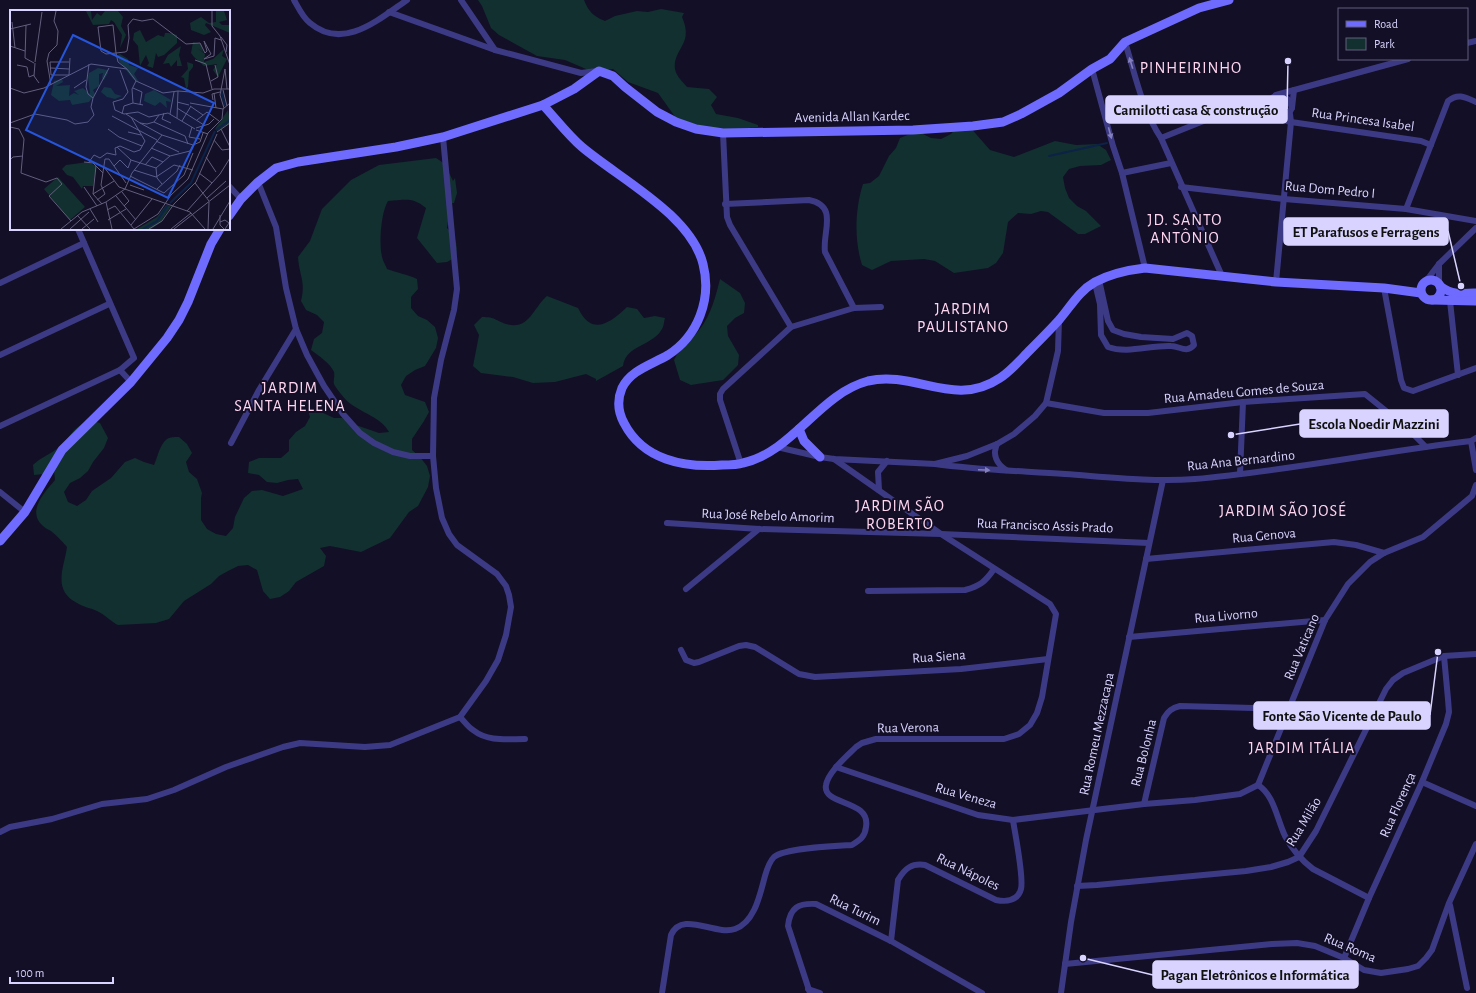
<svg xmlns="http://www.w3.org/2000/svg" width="1476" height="993" font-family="'Alegreya Sans',sans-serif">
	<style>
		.green { fill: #12302f }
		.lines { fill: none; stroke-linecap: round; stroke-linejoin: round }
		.stream { stroke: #0c2248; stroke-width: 2 }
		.street { stroke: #3d3a85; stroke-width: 6 }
		.secondary { stroke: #6f6bff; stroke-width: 9 }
		.oneway { fill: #837fbc }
		.labels { text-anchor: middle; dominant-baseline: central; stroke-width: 4; stroke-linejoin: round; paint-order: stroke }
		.street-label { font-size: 14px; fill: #d9d4ff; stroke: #130f26 }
		.quarter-label { font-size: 16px; letter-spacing: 1px; fill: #ffd6f0; stroke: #130f26 }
		.inset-river { fill: none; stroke: #0c2248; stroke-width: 2 }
		.inset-road { fill: none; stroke: #625e7d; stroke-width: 1 }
		.view { fill: #2655da; fill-opacity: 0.15; stroke: #2655da; stroke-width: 2 }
		.inset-edge { fill: none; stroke: #d9d4ff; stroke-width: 2 }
		.leader { fill: none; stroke: #d9d4ff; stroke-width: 1.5 }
		.callout-dot { fill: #d9d4ff; stroke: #130f26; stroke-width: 1.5 }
		.callout { fill: #d9d4ff; stroke: #d9d4ff; stroke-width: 1.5 }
		.callout-label { font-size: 15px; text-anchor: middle; font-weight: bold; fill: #111 }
	</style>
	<rect width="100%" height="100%" fill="#130f26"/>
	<!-- green -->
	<g class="green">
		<path d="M478,0H584C589,12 593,16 605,21L615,16L637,11L648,12L661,9L684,13L682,17C685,24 687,31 685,39C682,49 673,57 675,69C676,76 683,82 687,87L709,89L717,97L711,105L716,114L738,118L758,125V127L712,132L676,118L658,93L628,82L613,69L593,72L565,60L537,56L499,35L491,28L482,6Z"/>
		<path d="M959,125L969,126L990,150L1014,157L1055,141L1076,145L1097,144L1106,150L1111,160L1101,165L1080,166L1069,169L1063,177L1065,188L1069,198L1077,206L1086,211L1101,226L1085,234H1078L1048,212L1041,211L1031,214L1018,213L1008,222L1003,253L996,263L988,268L954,273L935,261L924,259L891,261L872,270L862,265C854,240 855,209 863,184L870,183L879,176L889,156L896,148L900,138L910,134L921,133L931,138L941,139L951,134Z"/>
		<path d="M436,158L445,164L453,181L455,178L457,193L454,203H451L447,228C456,238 458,243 456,257L447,262L437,263L417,238L426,208C412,197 406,200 388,201C381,212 378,247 383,260C384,263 386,266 387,269C397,273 407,274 417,279L418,289L411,297V308L418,316L427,320L435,327L438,338L436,348L425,366L415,370L406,376L401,385L405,395L425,402L429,412L424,421L412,439V450L420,457L427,466L430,476L428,487L418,506L409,512L390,538L361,552L330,546L320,548L326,556L324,566L296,582L289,591L280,597L270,599L263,591L257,570L248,565L238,566L228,571L219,576L211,584L184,601L169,619L156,623L118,625C111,622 106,615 97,611C91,608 83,607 77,603C52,590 64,568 67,547C62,541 57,536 51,531C49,530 45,528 43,526C26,511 45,492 55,480L54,470L44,474L34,475L33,465C41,457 51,454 59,447C72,436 72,427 90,420L100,423L108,438L104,448L93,462L88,471L80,478L70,483L64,492L68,502L77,506L86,500L92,491L111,478L125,462L135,458L144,462L154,465C158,457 160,442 169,438C171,437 176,437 179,437L187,444L192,453L186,462L189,472L197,479L202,493L201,498V520L207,529L216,534L226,536L233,528L235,517L244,498L252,491L262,490L283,496L303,489L298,479L288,480L277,483L267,482L259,475L248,473L249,462L259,458H281L289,451V440L296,432L305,426L310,417L306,405L334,418H342L350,423L379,433L389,432C381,417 361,413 347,401C344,398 335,387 334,384C333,381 335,376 334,372C330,363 319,356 311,350L314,339L322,333L324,322L317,315L306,310L301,301C306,281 299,275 298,257L310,241L322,209L351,180L379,165Z"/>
		<path d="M720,279L740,293L745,303L744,313L735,318L727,326L728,336L739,355L738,365L723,380L691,385L680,380L674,360C680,347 692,340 700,329C711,315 716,295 720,279Z"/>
		<path d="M547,296L578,308C592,337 610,323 627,307L637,309L644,318L655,316L665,318C664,321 664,324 663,327C655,346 626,344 623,366L596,381V379L586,374L555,382L533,383L513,377L481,373L473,366L479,335L474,325L482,317C496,317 494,320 506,324C529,331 533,308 547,296Z"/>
	</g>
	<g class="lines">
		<!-- stream -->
		<polyline class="stream" points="1049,156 1107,143"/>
		<!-- street -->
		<g class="street">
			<path d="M294,0C298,7 303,18 310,23C343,51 378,20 407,0"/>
			<polyline points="461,0 495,50 581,73 597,71"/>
			<polyline points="389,12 495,50"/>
			<path d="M1125,42C1135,74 1142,110 1161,138L1222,276"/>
			<polyline points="1467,43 1476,41"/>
			<polyline points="1092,69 1113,146 1122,173 1145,268"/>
			<polyline points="1276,95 1408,59"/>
			<polyline points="1288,115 1292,108 1294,90"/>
			<polyline points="1253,118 1267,105"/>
			<path d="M1276,118C1252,108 1284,78 1292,108"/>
			<polyline points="1279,119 1291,122 1421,141 1431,145"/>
			<polyline points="1185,120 1238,101 1270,99"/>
			<polyline points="723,133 727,217 730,225 791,327"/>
			<polyline points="1161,138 1221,114 1253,118 1274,118"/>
			<polyline points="1122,173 1171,163"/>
			<polyline points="258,182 276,227 286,288 296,329 307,355 324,386 343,414 360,433 374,443 393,452 410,456 433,456"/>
			<polyline points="229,186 241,199"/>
			<polyline points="1181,187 1284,199 1406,209 1476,221"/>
			<path d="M725,204L809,200C839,206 822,232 825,252L854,308"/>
			<path d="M1406,209L1448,101C1458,93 1465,97 1476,102"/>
			<polyline points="1439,264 1439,283"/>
			<polyline points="1426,281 1439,264 1476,228"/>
			<polyline points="1276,282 1291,122 1290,114"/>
			<polyline points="0,283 84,243"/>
			<path d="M1095,283L1100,304L1101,335L1108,347C1128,354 1150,345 1171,346C1180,346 1186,354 1194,345L1192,336L1187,333L1173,339L1141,337L1124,334L1113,330L1108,321L1099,280"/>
			<polyline points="1384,288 1401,380 1404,388 1413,391 1476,368"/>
			<polyline points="1450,301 1458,375"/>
			<polyline points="0,355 109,304"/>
			<polyline points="120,370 131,382"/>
			<polyline points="1046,403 1104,413 1148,413 1243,402 1365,394 1406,427 1426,447"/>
			<polyline points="0,426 120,370 134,358 78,229"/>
			<polyline points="1471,441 1476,470"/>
			<polyline points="231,443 259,390 296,329"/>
			<path d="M997,444C992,455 997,464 1006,470"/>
			<polyline points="777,447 820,457 834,459 935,464 967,456 997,444 1014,434 1035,416 1046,403 1058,351 1059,320"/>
			<polyline points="741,464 720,400 720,394 723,389 791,327 854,308 881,307"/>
			<path d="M935,464C978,470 1022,471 1065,474C1108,477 1152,482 1195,479C1287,471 1378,452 1471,441L1476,438"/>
			<polyline points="1240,474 1243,402"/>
			<polyline points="879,490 878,472 887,461"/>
			<polyline points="0,492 25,512"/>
			<polyline points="667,523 759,529 941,534 1149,543"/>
			<polyline points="1146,559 1334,542 1356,545 1384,553"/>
			<polyline points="686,589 759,529"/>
			<path d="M868,591L965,590C980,586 985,582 994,569"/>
			<polyline points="1129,637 1325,620"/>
			<polyline points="681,650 686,660 694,663 699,662 739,646 746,645 755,647 799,674 815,677 961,669 1048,659"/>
			<path d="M460,717C464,721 468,727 473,730C488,742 507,739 525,739"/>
			<polyline points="836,767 978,815 1013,820 1144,804 1195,800 1240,794 1258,785"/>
			<polyline points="1422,782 1476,806"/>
			<polyline points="1258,785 1325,620 1348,584 1370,562 1384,553 1423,537 1472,496 1476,485"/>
			<path d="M1258,785C1274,795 1277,819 1285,836C1292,849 1301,860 1313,869L1369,898"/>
			<path d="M1144,804L1164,718C1168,711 1172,708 1180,706L1289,709"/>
			<polyline points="0,832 10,827 52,819 102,804 147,799 174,790 226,767 283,747 300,743 365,747 390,745 460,717 486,681 498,660 506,635 511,607 509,595 506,586 497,574 457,545 449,534 442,518 436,488 433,456 434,398 441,360 454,310 457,289 443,137"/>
			<polyline points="1077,886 1097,885 1246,871 1271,867 1288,862 1299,857 1316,831 1386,689 1393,680 1403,673 1444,656 1476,654"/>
			<polyline points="1450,905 1467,988"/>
			<path d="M891,941L898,880C905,868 912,863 925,865L996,900C1006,902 1018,901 1021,889C1024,877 1015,834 1013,820"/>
			<polyline points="1344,958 1369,898 1422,782 1446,724 1449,712 1448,699 1444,656"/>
			<polyline points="1065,964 1272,944 1297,943 1315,946 1344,958 1364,970 1381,973 1408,969 1418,966 1426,958 1432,950 1449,903 1476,844"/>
			<polyline points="808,989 820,993"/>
			<path d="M662,993L671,935C682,910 715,936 735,929C755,922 760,894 765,876C767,869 769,862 774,857C785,848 836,846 852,845C860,840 865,837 866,827C871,799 822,806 826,785C828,772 847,756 856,747L862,743L876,739H1004L1019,734L1030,725L1037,713L1042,697L1056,614L1050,604L941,534L834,459"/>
			<path d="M810,993L788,926C790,907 799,903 816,904L891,941L982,993"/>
			<polyline points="1061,993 1071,922 1086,840 1163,480"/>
		</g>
		<!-- secondary -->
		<g class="secondary">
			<path d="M543,105C556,119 568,135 582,147C620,179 691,215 703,264C712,299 698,336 668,355C651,365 631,370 622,388C617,400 618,412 624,423C643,460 684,468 722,465C729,465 737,465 743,463C793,452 819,394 868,381C915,370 954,409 1000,378C1011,371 1021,359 1030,350C1040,340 1050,330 1059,320C1071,306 1079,291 1095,282C1110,274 1128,270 1145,268L1276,282L1384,288L1421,293"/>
			<polyline points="229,216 241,199 258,182 276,168 298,162 396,147 443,137 543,105 574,89 599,71 613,76 625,87 657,112 676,122 696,129 723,133 913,130 973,126 1003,122 1021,114 1059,93 1092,69 1110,59 1125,42 1199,8 1229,0"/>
			<circle cx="1431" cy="290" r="10"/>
			<path d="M1440,286C1452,295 1461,294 1476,293"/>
			<polyline points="1432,300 1476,301"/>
			<polyline points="799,429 804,441 820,457"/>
			<polyline points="0,541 25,512 62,450 131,382 167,338 179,320 188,302 211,244 220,229"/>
		</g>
	</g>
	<!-- one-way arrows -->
	<defs><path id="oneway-solid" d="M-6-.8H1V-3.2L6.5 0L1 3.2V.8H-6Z"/></defs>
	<g class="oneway">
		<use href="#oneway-solid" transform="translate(1131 63) rotate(-107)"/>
		<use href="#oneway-solid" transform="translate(1110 133) rotate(75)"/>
		<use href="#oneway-solid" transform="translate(984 470) rotate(2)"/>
	</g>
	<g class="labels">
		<!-- street labels -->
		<g class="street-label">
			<text transform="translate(852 117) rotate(-1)">Avenida Allan Kardec</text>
			<text transform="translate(1363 120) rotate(8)">Rua Princesa Isabel</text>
			<text transform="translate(1330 190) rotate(5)">Rua Dom Pedro I</text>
			<text transform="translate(1244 392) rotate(-5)">Rua Amadeu Gomes de Souza</text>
			<text transform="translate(1241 461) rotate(-6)">Rua Ana Bernardino</text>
			<text transform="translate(768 516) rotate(2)">Rua José Rebelo Amorim</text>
			<text transform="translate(1045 526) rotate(2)">Rua Francisco Assis Prado</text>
			<text transform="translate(1264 536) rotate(-5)">Rua Genova</text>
			<text transform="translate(1226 616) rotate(-5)">Rua Livorno</text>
			<text transform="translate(1302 647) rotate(-67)">Rua Vaticano</text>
			<text transform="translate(939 657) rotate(-4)">Rua Siena</text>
			<text transform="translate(908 728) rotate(-1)">Rua Verona</text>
			<text transform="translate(1097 734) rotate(-78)">Rua Romeu Mezzacapa</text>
			<text transform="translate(1144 753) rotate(-76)">Rua Bolonha</text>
			<text transform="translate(966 796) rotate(16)">Rua Veneza</text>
			<text transform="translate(1398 805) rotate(-66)">Rua Florença</text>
			<text transform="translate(1304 822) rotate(-59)">Rua Milão</text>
			<text transform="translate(968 872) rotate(26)">Rua Nápoles</text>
			<text transform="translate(855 910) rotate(26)">Rua Turim</text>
			<text transform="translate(1350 948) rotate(23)">Rua Roma</text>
		</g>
		<!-- quarter labels -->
		<g class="quarter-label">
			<text x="1191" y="68">PINHEIRINHO</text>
			<text x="1185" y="220">JD. SANTO<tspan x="1185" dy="18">ANTÔNIO</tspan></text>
			<text x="963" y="309">JARDIM<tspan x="963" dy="18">PAULISTANO</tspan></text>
			<text x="290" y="388">JARDIM<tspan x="290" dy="18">SANTA HELENA</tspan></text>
			<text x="900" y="506">JARDIM SÃO<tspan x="900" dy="18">ROBERTO</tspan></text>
			<text x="1283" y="511">JARDIM SÃO JOSÉ</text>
			<text x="1302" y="748">JARDIM ITÁLIA</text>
		</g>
	</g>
	<!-- overview -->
	<g transform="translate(10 10)">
		<rect width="220" height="220" fill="#130f26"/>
		<path d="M76,1H81L82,10L87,3L91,6L95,1H108L113,7L111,16L116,25L110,38L112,25L104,12L101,10L99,14L83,15ZM206,1H214L217,10L209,12L212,15H220V23L196,13L195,15L201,22L194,25L181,20L180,13L191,7L199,13L206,12ZM130,20L136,32L148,25L154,27L155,23H159L167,25V33L154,45L148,47L146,43L143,58L137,56L139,53L136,45L130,56L128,36L123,30L124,23ZM183,32L191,34L193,42L187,38L195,44L194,52L203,49L214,39L212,46L217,49L208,67L203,60L207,54L194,56L184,47L181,43ZM171,36L169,45L172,56H167V50L161,57L159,53L153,54L158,45ZM110,44L118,49L119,55L128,58L124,64L129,72L123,69L109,51L108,45ZM177,52L183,54V57L179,62L178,77L176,79L174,68L171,67L178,59ZM88,58L97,60L98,63L94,70L92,68L93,63L89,64V76L83,80L85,84L79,92L62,95L60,90L49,91L41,85L44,71L52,69L53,72L46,76L60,75L59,86L64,83L69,85L64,81L73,78L80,84L78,67L79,63ZM94,77L101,78L105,84L112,86L105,89L97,87L91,82ZM144,80L161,90V92L156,91L157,98L150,92L145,96L134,91L135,84ZM218,100L220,113L207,121L205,119ZM78,152L86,156L83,176H73L72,179L63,167L57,165L52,159L56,155ZM48,167L75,197L60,210L34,179ZM156,195L161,196L150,213L141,219H127L147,207Z" fill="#12302f"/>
		<path class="inset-river" d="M211,80L215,96M206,120L220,110M160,193L181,173L205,121M133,219L147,211L158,195"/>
		<path class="inset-road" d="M202,1V16L210,26L220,55M2,12L5,38M16,15L15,48L24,53M0,19L21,14M211,27L217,35L216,42M0,36L15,41M185,50L196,54L202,79M25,52L32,2M59,52H40L41,65H59L60,48M25,53L24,66L29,73M79,54L76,77L78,84L83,88M7,55L17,57L19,67L24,65M41,58L59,59M117,59L108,52L106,43L103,15L88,17L91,41L96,44L106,43L115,42L117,41L119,28L118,15L123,9L132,11L143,9L176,34L190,33L195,43L197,41L194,31L201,44L194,49L204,46L205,28L211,30M215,59L217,79M110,60L118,82L113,89L103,92L105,100L114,104L128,102L139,107L158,103L185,119M201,71L208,67L205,55M41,75L37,51L39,43L47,35L48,21L44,11L46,1M0,78L14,83L34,78L81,54L117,59L126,71L153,83L168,81L193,83L204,79H220M64,78L76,70M123,78L132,82L130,94M213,80L217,96M204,83L206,98M203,90L202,84L210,82M167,92L179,95M123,93L122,79L126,71M180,93L213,99M180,96L193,105M167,98L194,115M214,98L210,85L215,59M154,103L152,109L161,113M112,104L114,96L123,93L133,95M116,104L130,113L137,114L144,112L149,105M160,104L164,82M102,106L147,130M167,108L168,81M187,110L197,102L209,111M172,111L181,96M144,112L175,126L178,134M0,113L25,104L57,110L65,114L78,112L84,105L81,97L83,88L99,58M130,113L152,125L183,135L190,132L193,123M0,117L9,119L14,129L11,163L36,172L47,168L52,174L39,186L61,211M182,117L179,127L190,129M186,118L199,114L204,109M98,119L109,127L132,136M211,119L220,137M186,120L198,124M118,122L131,125M207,122L220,113M204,130L212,140L220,139M146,131L169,142M107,137L121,150L146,158M141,138L160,146M196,147L206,162M0,150L3,147L13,146M74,152L83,153L93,163M79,152L84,145L90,148L97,143L106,145L105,138L110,136L124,142L130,140L135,131L121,107M135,155L142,147L153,152M86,156L83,184L92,194M104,156L110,150L118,158L121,150M94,157L109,177L180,202L195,219M146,158L160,146L180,141L183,135M146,158L147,168L152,174M124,160L146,167L164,155L183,160M189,163L202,173M120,166L154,183L174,165L183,143M185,173L199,191M120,175L134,180M74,177L87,196M115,179L122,163L152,125M147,179L167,161L170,155M112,182L119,191L114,196M83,184L104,171M106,186L126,210M197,188L216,171M87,190L95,184L91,175L95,149H99L116,173M96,192L102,219M80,199L88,212M97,200L105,196L124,219M177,201L210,164L220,148M67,205L80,219M210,205V215L214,219M98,210L116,199M210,212L215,210L219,213L215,219M121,215L142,189M51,219L72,202L96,192L115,179M60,219L79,202M72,219L84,209M124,219L148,204L161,185L178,169L198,123L212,109L213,99L220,93M139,219L152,211L164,194L186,172L207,124M161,219L181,203M164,219L220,175M198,219L199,192M203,219L220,191"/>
		<path class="view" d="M63,25L204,93L158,188L16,120Z"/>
		<rect width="220" height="220" class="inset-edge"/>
	</g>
	<!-- callouts -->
	<path class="leader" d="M1288 61L1287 109M1461 286L1448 231M1231 435L1300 424M1438 652L1430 715M1083 958L1153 975"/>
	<g class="callout-dot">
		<circle cx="1288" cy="61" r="4"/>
		<circle cx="1461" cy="286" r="4"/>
		<circle cx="1231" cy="435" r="4"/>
		<circle cx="1438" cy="652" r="4"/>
		<circle cx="1083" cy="958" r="4"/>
	</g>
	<g class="callout">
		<rect x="1106" y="96" width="181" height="27" rx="4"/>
		<rect x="1284" y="218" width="164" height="27" rx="4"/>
		<rect x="1300" y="410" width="148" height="27" rx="4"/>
		<rect x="1254" y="702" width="176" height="27" rx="4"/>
		<rect x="1153" y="961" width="205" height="27" rx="4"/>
	</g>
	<g class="callout-label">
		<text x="1196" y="115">Camilotti casa &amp; construção</text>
		<text x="1366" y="237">ET Parafusos e Ferragens</text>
		<text x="1374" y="429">Escola Noedir Mazzini</text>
		<text x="1342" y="721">Fonte São Vicente de Paulo</text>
		<text x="1255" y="980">Pagan Eletrônicos e Informática</text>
	</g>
	<!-- legend -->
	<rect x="1338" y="8" width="130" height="52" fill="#130f26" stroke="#625e7d"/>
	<rect x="1346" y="21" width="20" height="6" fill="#6f6bff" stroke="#625e7d"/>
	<text x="1374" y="28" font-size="12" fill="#d9d4ff">Road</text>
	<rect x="1346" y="38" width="20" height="12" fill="#12302f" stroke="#625e7d"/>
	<text x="1374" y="48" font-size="12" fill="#d9d4ff">Park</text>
	<!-- scale -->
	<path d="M10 977v6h103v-6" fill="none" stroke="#d9d4ff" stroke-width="2"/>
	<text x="16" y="977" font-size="12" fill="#d9d4ff" stroke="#130f26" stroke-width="3" paint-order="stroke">100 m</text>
</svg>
